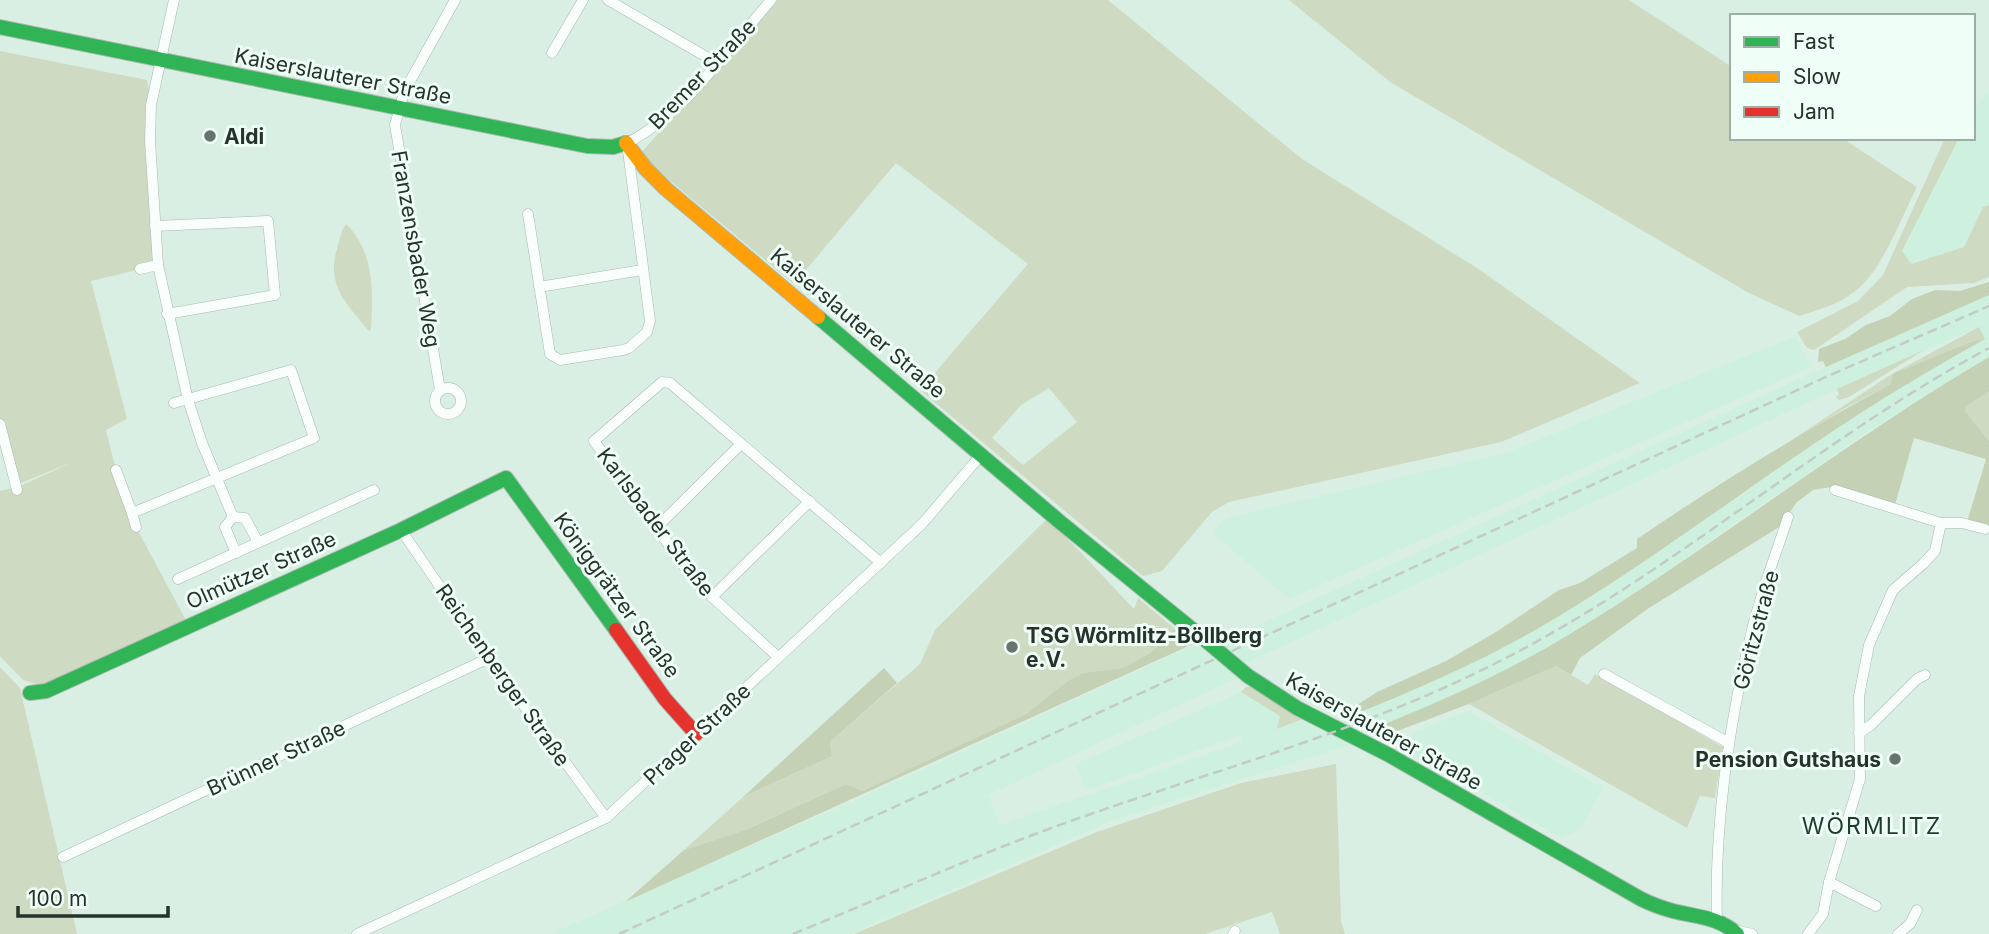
<svg xmlns="http://www.w3.org/2000/svg" width="1989" height="934" font-family="Inter,sans-serif">
	<style>
		.built { fill: #cef0de; fill-rule: evenodd }
		.green { fill: #cedac1; fill-rule: evenodd }
		.forest { fill: #c5d1b5 }
		.lines { fill: none; stroke-linecap: round; stroke-linejoin: round }
		.street-casing { stroke: #a8b8b0; stroke-width: 11 }
		.fast-casing { stroke: #a8b8b0; stroke-width: 16 }
		.slow-casing { stroke: #a8b8b0; stroke-width: 16 }
		.jam-casing { stroke: #a8b8b0; stroke-width: 16 }
		.street { stroke: #f9fdfb; stroke-width: 10 }
		.fast { stroke: #30b455; stroke-width: 14 }
		.slow { stroke: #ff9f0a; stroke-width: 14 }
		.jam { stroke: #e5322d; stroke-width: 14 }
		.rail { stroke: #c4cac6; stroke-width: 2.5; stroke-dasharray: 10 5; stroke-linecap: butt }
		.fast-bridge-casing { stroke: #a8b8b0; stroke-width: 16; stroke-linecap: butt }
		.fast-bridge { stroke: #30b455; stroke-width: 14 }
		.poi-dot { fill: #64756c; stroke: #effef6; stroke-width: 2.5 }
		.labels { text-anchor: middle; dominant-baseline: central; stroke-width: 6; stroke-linejoin: round; paint-order: stroke }
		.street-label { font-size: 21px; fill: #25332c; stroke: #effef6 }
		.poi-label { font-size: 21px; font-weight: bold; fill: #25332c; stroke: #effef6; text-anchor: start }
		.neighbourhood-label { font-size: 23px; letter-spacing: 2px; fill: #1c3c2e; stroke: #effef6 }
	</style>
	<rect width="100%" height="100%" fill="#daefe4"/>
	<!-- built -->
	<g class="built">
		<polygon points="1989,90 1989,205 1983,207 1964,247 1910,264 1902,251 1959,138 1973,138 1973,111"/>
		<path d="M1989,295V357L1924,396L1855,440L1643,587L1569,635L1500,673L1433,705L1345,739L1352,744L1111,821L850,934H550L874,792L1194,645L1201,649L1223,641L1920,324ZM1979,327L1984,339L1918,376L1851,419L1637,566L1549,622L1480,659L1416,689L1319,727L1304,720L1277,729L1281,716L1241,692L1076,764L1086,791L1240,735L1242,742L1000,825L988,795L1237,678L1229,671L1837,389Z"/>
		<polygon points="1796,336 1810,367 1289,599 1213,533 1226,518 1508,452"/>
		<polygon points="1468,711 1603,788 1580,830 1561,838 1406,749 1414,732"/>
	</g>
	<!-- green -->
	<g class="green">
		<path d="M778,0H1108L1302,159L1477,268L1640,383L1501,442L1229,502L1212,512L1162,571L1143,576L920,390L1028,264L896,163L794,284L639,155ZM1049,388L1077,422L1023,465L992,438L1021,405Z"/>
		<path d="M1289,0H1629L1732,67V138H1842L1917,187C1903,214 1884,264 1863,284C1846,302 1822,309 1799,316L1747,292L1390,82Z"/>
		<polygon points="0,51 147,80 151,105 158,265 91,281 127,419 106,430 116,470 136,527 189,626 47,687 23,680 0,656 0,491 18,487 75,461 21,483 0,418"/>
		<polygon points="1945,138 1959,138 1902,251 1911,264 1964,247 1983,207 1989,205 1989,277 1974,283 1907,287 1814,350 1807,348 1797,332 1858,301 1883,275"/>
		<path d="M346,224C375,252 373,293 371,330L369,331C347,304 326,286 337,249C340,239 340,233 346,224Z"/>
		<polygon points="1979,327 1985,339 1974,341 1847,407 1780,448 1890,375"/>
		<polygon points="1924,350 1849,397 1839,400 1836,397 1839,395 1837,389"/>
		<polygon points="1989,391 1989,441 1965,411 1965,406"/>
		<polygon points="1048,518 1134,609 1138,598 1175,629 1150,653 1123,668 1083,673 1026,714 862,791 846,784 748,829 684,850 743,797 832,756 830,742 920,664 935,630"/>
		<polygon points="1556,666 1588,685 1595,674 1723,747 1715,798 1700,796 1687,828 1469,704"/>
		<polygon points="0,667 20,688 77,934 0,934"/>
		<polygon points="1246,687 1253,687 1303,719 1277,729 1280,716 1241,692"/>
		<polygon points="1336,764 1341,921 1345,934 1280,934 1272,912 1205,934 854,934 1097,832 1241,783"/>
	</g>
	<!-- forest -->
	<g class="forest">
		<polygon points="1989,282 1989,295 1826,367 1823,361 1818,362 1819,349 1845,339 1866,325 1890,316 1912,299 1935,290 1960,291"/>
		<path d="M1985,339C1940,364 1896,390 1853,418C1751,484 1654,560 1549,622C1487,659 1420,688 1353,715L1351,709L1377,692L1446,661L1496,632L1559,590L1580,583L1637,548V539C1719,483 1804,431 1891,384L1893,374L1974,341Z"/>
		<path d="M1989,357V391L1966,406L1965,411L1989,441V527L1967,522L1986,459L1914,438L1895,505L1831,487L1813,490L1796,503L1781,526L1649,608L1580,658L1571,675L1556,666L1469,704L1384,736L1365,732C1435,704 1504,674 1570,634C1713,547 1844,442 1989,357Z"/>
		<polygon points="1175,629 1193,644 625,902 684,850 748,829 846,784 862,791 1026,714 1068,681 1083,673 1123,668 1150,653"/>
		<polygon points="884,668 897,683 830,742 832,756 743,797"/>
	</g>
	<g class="lines">
		<defs>
			<g id="street">
				<polyline points="174,0 151,105 150,141 158,265 188,400 202,443 233,517 225,527 236,553"/>
				<polyline points="608,0 717,63"/>
				<polyline points="552,53 583,0"/>
				<path d="M528,214L550,354L560,360L623,350L629,348L647,332L650,321L627,143C684,114 730,47 771,0"/>
				<polyline points="155,226 268,221 275,295 167,314"/>
				<polyline points="140,269 158,265"/>
				<polyline points="539,287 642,270"/>
				<circle cx="448" cy="401" r="13"/>
				<polyline points="440,390 395,125 404,92 455,0"/>
				<polyline points="0,424 17,490"/>
				<polyline points="116,470 132,513"/>
				<polyline points="1835,490 1941,523 1962,523 1985,529"/>
				<polyline points="233,517 245,518 258,542"/>
				<polyline points="136,527 132,513 314,438 291,370 174,403"/>
				<polyline points="656,528 740,445"/>
				<polyline points="401,530 489,658 606,818"/>
				<polyline points="178,579 374,490"/>
				<polyline points="712,597 810,501"/>
				<polyline points="778,657 712,597 684,566 594,441 662,382 670,383 881,563"/>
				<polyline points="1604,674 1729,743"/>
				<polyline points="1859,733 1871,725 1917,679 1925,675"/>
				<polyline points="63,857 489,658"/>
				<polyline points="1829,882 1876,906"/>
				<path d="M1717,922C1714,827 1729,722 1752,630C1761,592 1776,554 1788,517"/>
				<polyline points="1734,930 1752,934"/>
				<polyline points="357,934 606,818 922,524 981,455"/>
				<polyline points="1233,934 1235,931"/>
				<polyline points="1808,934 1823,914 1829,882 1860,779 1859,696 1869,645 1893,590 1923,564 1935,551 1941,523"/>
				<polyline points="1898,934 1910,924 1917,910"/>
			</g>
			<g id="fast">
				<polyline points="0,27 587,146 613,147 626,143"/>
				<polyline points="818,317 1060,522 1204,639"/>
				<path d="M1248,676L1297,708L1389,755L1641,899C1651,904 1662,908 1673,911C1696,917 1719,917 1737,934"/>
				<polyline points="30,693 46,691 401,530 506,478 616,630"/>
			</g>
			<polyline id="slow" points="626,143 646,169 666,189 818,317"/>
			<polyline id="jam" points="616,630 665,699 696,734"/>
		</defs>
		<!-- street casing -->
		<use href="#street" class="street-casing"/>
		<!-- fast casing -->
		<use href="#fast" class="fast-casing"/>
		<!-- slow casing -->
		<use href="#slow" class="slow-casing"/>
		<!-- jam casing -->
		<use href="#jam" class="jam-casing"/>
		<!-- street -->
		<use href="#street" class="street"/>
		<!-- fast -->
		<use href="#fast" class="fast"/>
		<!-- slow -->
		<use href="#slow" class="slow"/>
		<!-- jam -->
		<use href="#jam" class="jam"/>
		<!-- rail -->
		<g class="rail">
			<polyline points="619,934 1828,376 1989,306"/>
			<path d="M793,934C884,897 975,855 1068,822C1211,771 1360,732 1496,663C1670,576 1817,440 1989,348"/>
		</g>
		<defs>
			<polyline id="fast-bridge" points="1204,639 1248,676"/>
		</defs>
		<!-- fast-bridge casing -->
		<use href="#fast-bridge" class="fast-bridge-casing"/>
		<!-- fast-bridge -->
		<use href="#fast-bridge" class="fast-bridge"/>
	</g>
	<!-- markers -->
	<g class="poi-dot">
		<circle cx="210" cy="136" r="7"/>
		<circle cx="1012" cy="647" r="7"/>
		<circle cx="1895" cy="759" r="7"/>
	</g>
	<g class="labels">
		<!-- street labels -->
		<g class="street-label">
			<text transform="translate(702 74) rotate(-46)">Bremer Straße</text>
			<text transform="translate(343 76) rotate(11)">Kaiserslauterer Straße</text>
			<text transform="translate(416 249) rotate(80)">Franzensbader Weg</text>
			<text transform="translate(858 323) rotate(40)">Kaiserslauterer Straße</text>
			<text transform="translate(656 522) rotate(53)">Karlsbader Straße</text>
			<text transform="translate(261 570) rotate(-24)">Olmützer Straße</text>
			<text transform="translate(617 595) rotate(54)">Königgrätzer Straße</text>
			<text transform="translate(1756 630) rotate(-75)">Göritzstraße</text>
			<text transform="translate(503 675) rotate(55)">Reichenberger Straße</text>
			<text transform="translate(1384 731) rotate(29)">Kaiserslauterer Straße</text>
			<text transform="translate(697 734) rotate(-43)">Prager Straße</text>
			<text transform="translate(276 758) rotate(-25)">Brünner Straße</text>
		</g>
		<!-- poi labels -->
		<g class="poi-label">
			<text x="224" y="136">Aldi</text>
			<text x="1026" y="635">TSG Wörmlitz-Böllberg<tspan x="1026" dy="24">e.V.</tspan></text>
			<text x="1881" y="759" text-anchor="end">Pension Gutshaus</text>
		</g>
		<!-- neighbourhood labels -->
		<g class="neighbourhood-label">
			<text x="1872" y="826">WÖRMLITZ</text>
		</g>
	</g>
	<!-- legend -->
	<rect x="1730" y="14" width="245" height="126" fill="#effef6" stroke="#9eada5" stroke-width="2"/>
	<rect x="1744" y="37" width="35" height="10" fill="#30b455" stroke="#9eada5" stroke-width="2"/>
	<text x="1793" y="49" font-size="21" fill="#25332c">Fast</text>
	<rect x="1744" y="72" width="35" height="10" fill="#ff9f0a" stroke="#9eada5" stroke-width="2"/>
	<text x="1793" y="84" font-size="21" fill="#25332c">Slow</text>
	<rect x="1744" y="107" width="35" height="10" fill="#e5322d" stroke="#9eada5" stroke-width="2"/>
	<text x="1793" y="119" font-size="21" fill="#25332c">Jam</text>
	<!-- scale -->
	<path d="M18 906v10h150v-10" fill="none" stroke="#25332c" stroke-width="3.5"/>
	<text x="28" y="906" font-size="21" fill="#25332c" stroke="#effef6" stroke-width="5" paint-order="stroke">100 m</text>
</svg>
